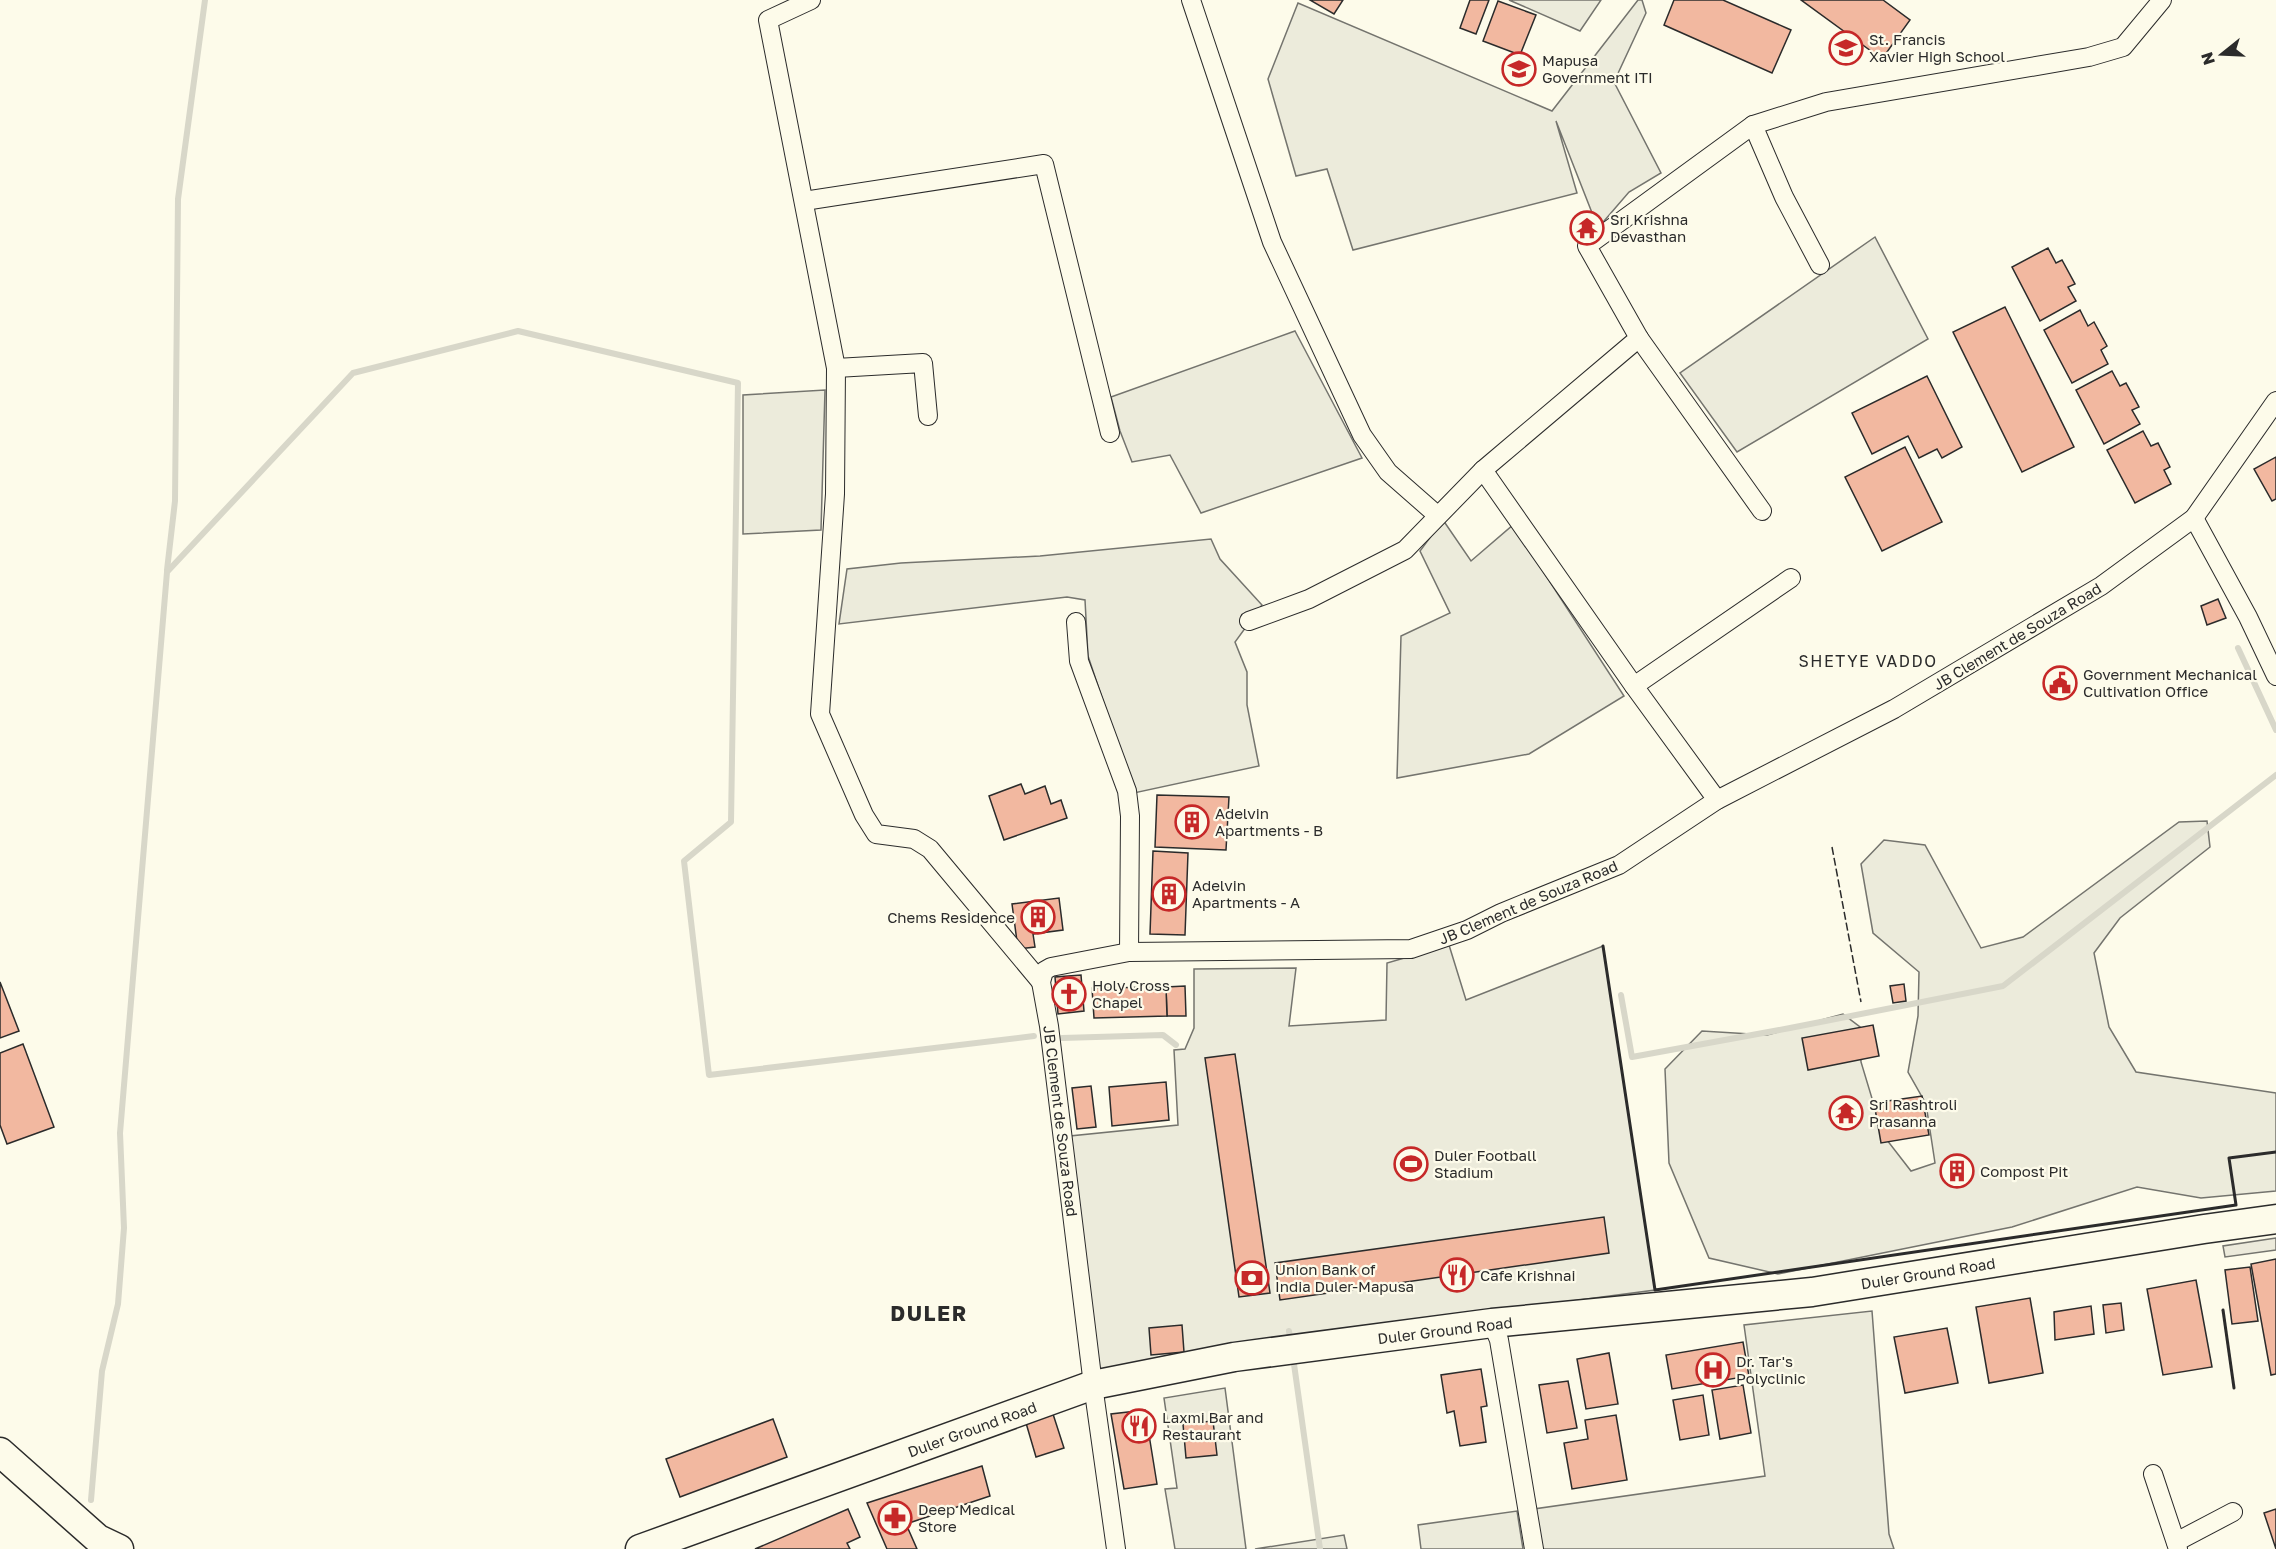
<svg xmlns="http://www.w3.org/2000/svg" width="2276" height="1549" font-family="'Golos Text',sans-serif">
	<style>
		.green { fill: #ecebdb; stroke: #74746e; stroke-width: 1.5 }
		.parking { fill: #eceadb; stroke: #74746e; stroke-width: 1.5 }
		.lines { fill: none; stroke-linecap: round; stroke-linejoin: round }
		.stream { stroke: #d8d7c9; stroke-width: 6 }
		.building { fill: #f2b8a0; stroke: #2b2b2b; stroke-width: 1.5 }
		.street-casing { stroke: #2b2b2b; stroke-width: 20 }
		.primary-casing { stroke: #2b2b2b; stroke-width: 31 }
		.street { stroke: #fdfbea; stroke-width: 18 }
		.primary { stroke: #fdfbea; stroke-width: 28 }
		.fence { stroke: #2b2b2b; stroke-width: 1.5; stroke-dasharray: 8 3; stroke-linecap: butt }
		.wall { stroke: #2b2b2b; stroke-width: 3 }
		.labels { text-anchor: middle; dominant-baseline: central; stroke-width: 4.5; stroke-linejoin: round; paint-order: stroke }
		.poi-label { font-size: 15px; fill: #2b2b2b; stroke: #fdfbea; text-anchor: start }
		.street-label { font-size: 15px; fill: #2b2b2b; stroke: #fdfbea }
		.neighbourhood-label { font-size: 16px; letter-spacing: 1.5px; fill: #2b2b2b; stroke: #fdfbea }
		.district-label { font-size: 21px; font-weight: bold; letter-spacing: 1.5px; fill: #2b2b2b; stroke: #fdfbea }
	</style>
	<rect width="100%" height="100%" fill="#fdfbea"/>
	<!-- green -->
	<g class="green">
		<polygon points="1509,0 1601,0 1580,31"/>
		<polygon points="1638,0 1642,0 1646,13 1614,82 1661,173 1629,192 1598,228 1556,121 1577,193 1353,250 1327,169 1296,176 1268,79 1298,3 1552,111"/>
		<polygon points="1875,237 1928,339 1737,452 1680,373"/>
		<polygon points="1295,331 1362,458 1201,513 1170,455 1132,462 1120,431 1111,397"/>
		<polygon points="825,390 821,530 743,534 743,395"/>
		<polygon points="1443,520 1471,561 1513,525 1624,696 1529,754 1397,778 1401,636 1450,613 1420,551"/>
		<polygon points="1211,539 1220,559 1262,605 1235,642 1247,672 1247,705 1259,766 1134,793 1088,656 1085,600 1067,597 839,624 847,569 901,563 1040,556"/>
		<polygon points="2207,821 2210,847 2120,918 2094,953 2109,1027 2136,1072 2276,1093 2276,1191 2201,1198 2137,1187 2012,1227 1778,1274 1709,1258 1669,1163 1665,1069 1702,1031 1767,1035 1843,1014 1860,1027 1861,1062 1883,1135 1911,1171 1935,1163 1926,1104 1908,1072 1918,1016 1919,972 1873,933 1861,864 1884,840 1925,845 1981,948 2023,937 2179,822"/>
		<polygon points="1449,945 1466,1000 1603,946 1655,1290 1213,1348 1097,1370 1070,1136 1178,1125 1174,1050 1185,1049 1194,1028 1194,969 1296,968 1289,1026 1386,1020 1387,963"/>
		<polygon points="1872,1311 1889,1534 1894,1549 1540,1549 1534,1509 1765,1476 1744,1325"/>
		<polygon points="1225,1388 1246,1549 1175,1549 1165,1489 1177,1488 1164,1398"/>
		<polygon points="1517,1511 1523,1549 1421,1549 1418,1525"/>
		<polygon points="1344,1535 1347,1549 1255,1549"/>
	</g>
	<!-- parking -->
	<polygon class="parking" points="2276,1238 2276,1250 2225,1257 2223,1246"/>
	<g class="lines">
		<!-- stream -->
		<g class="stream">
			<polyline points="167,570 175,501 178,199 205,0"/>
			<polyline points="2238,648 2276,730"/>
			<polyline points="1621,995 1632,1057 1790,1028 2003,986 2276,775"/>
			<polyline points="1062,1038 1163,1035 1176,1045"/>
			<polyline points="1289,1331 1291,1344"/>
			<polyline points="1293,1357 1320,1549"/>
			<polyline points="91,1500 102,1371 118,1304 124,1228 120,1133 167,572 353,373 518,331 738,383 731,822 684,861 709,1075 1034,1036"/>
		</g>
	</g>
	<!-- building -->
	<g class="building">
		<polygon points="1310,0 1343,0 1334,14"/>
		<polygon points="1470,0 1489,0 1476,34 1460,28"/>
		<polygon points="1674,0 1723,0 1791,30 1772,73 1664,25"/>
		<polygon points="1801,0 1883,0 1910,20 1882,59"/>
		<polygon points="1498,1 1536,15 1520,55 1483,41"/>
		<polygon points="2048,248 2056,263 2062,260 2075,284 2068,287 2076,301 2040,321 2012,267"/>
		<polygon points="2005,307 2074,447 2022,472 1953,332"/>
		<polygon points="2080,310 2088,326 2094,322 2107,346 2101,350 2108,364 2072,383 2044,330"/>
		<polygon points="2112,371 2120,386 2126,383 2139,407 2132,410 2140,424 2104,444 2076,390"/>
		<polygon points="1927,376 1962,447 1942,458 1937,449 1919,458 1908,436 1872,454 1852,413"/>
		<polygon points="2143,431 2151,446 2158,443 2170,467 2164,470 2171,484 2135,503 2107,450"/>
		<polygon points="1905,447 1942,522 1882,551 1845,477"/>
		<polygon points="2276,457 2276,499 2272,501 2254,469"/>
		<polygon points="2218,599 2226,618 2207,625 2201,606"/>
		<polygon points="1021,784 1025,794 1045,786 1051,804 1061,800 1067,818 1004,840 989,796"/>
		<polygon points="1157,795 1229,797 1226,850 1155,847"/>
		<polygon points="1153,851 1188,853 1185,935 1150,934"/>
		<polygon points="1059,898 1063,930 1033,934 1035,947 1018,949 1012,904"/>
		<polygon points="1081,975 1084,1011 1058,1014 1055,977"/>
		<polygon points="0,982 19,1031 0,1038"/>
		<polygon points="1904,984 1906,1001 1893,1003 1890,986"/>
		<polygon points="1185,986 1186,1016 1167,1016 1166,987"/>
		<polygon points="1166,987 1167,1016 1094,1018 1092,988"/>
		<polygon points="1873,1025 1879,1056 1808,1070 1802,1038"/>
		<polygon points="23,1044 54,1127 7,1144 0,1125 0,1053"/>
		<polygon points="1235,1054 1270,1293 1239,1297 1205,1058"/>
		<polygon points="1166,1082 1169,1120 1112,1126 1109,1087"/>
		<polygon points="1091,1086 1096,1127 1077,1129 1072,1088"/>
		<polygon points="1922,1096 1929,1135 1881,1143 1874,1103"/>
		<polygon points="1963,1164 1965,1176 1951,1179 1948,1167"/>
		<polygon points="1604,1217 1609,1253 1280,1300 1275,1263"/>
		<polygon points="2276,1259 2276,1374 2271,1375 2251,1264"/>
		<polygon points="2250,1267 2258,1321 2232,1324 2225,1270"/>
		<polygon points="2196,1280 2212,1367 2163,1375 2147,1289"/>
		<polygon points="2030,1298 2043,1373 1989,1383 1976,1307"/>
		<polygon points="2121,1303 2124,1330 2106,1333 2103,1305"/>
		<polygon points="2091,1306 2094,1334 2055,1340 2054,1312"/>
		<polygon points="1182,1325 1184,1352 1151,1355 1149,1328"/>
		<polygon points="1947,1328 1958,1383 1905,1393 1894,1337"/>
		<polygon points="1743,1342 1749,1376 1672,1389 1666,1355"/>
		<polygon points="1609,1353 1618,1404 1586,1409 1577,1359"/>
		<polygon points="1481,1369 1487,1406 1481,1407 1486,1442 1460,1446 1454,1411 1447,1413 1441,1375"/>
		<polygon points="1568,1381 1577,1428 1547,1433 1539,1385"/>
		<polygon points="1743,1385 1751,1433 1720,1439 1712,1390"/>
		<polygon points="1703,1395 1709,1435 1680,1440 1673,1400"/>
		<polygon points="1145,1410 1157,1484 1124,1489 1111,1414"/>
		<polygon points="1053,1414 1064,1448 1036,1457 1026,1423"/>
		<polygon points="1616,1415 1627,1480 1572,1489 1564,1443 1588,1439 1585,1420"/>
		<polygon points="773,1419 787,1457 680,1497 666,1459"/>
		<polygon points="1213,1421 1217,1455 1186,1458 1183,1424"/>
		<polygon points="982,1466 990,1496 906,1524 917,1549 887,1549 867,1503"/>
		<polygon points="848,1509 860,1537 847,1543 850,1549 755,1549"/>
		<polygon points="2276,1509 2276,1549 2264,1513"/>
	</g>
	<g class="lines">
		<defs>
			<g id="street">
				<polyline points="811,0 768,20 836,368 835,494 820,714 864,815 876,834 914,839 930,849 1041,982"/>
				<polyline points="1191,0 1272,242 1362,435 1388,472 1437,515"/>
				<polyline points="1753,125 1784,197 1820,265"/>
				<polyline points="804,201 1044,164 1110,433"/>
				<polyline points="1639,338 1762,511"/>
				<polyline points="836,368 923,363 928,416"/>
				<polyline points="1483,470 1634,686 1717,800"/>
				<polyline points="2194,518 2248,617 2276,676"/>
				<polyline points="1249,621 1309,599 1405,550 1483,470 1639,338 1587,246 1753,125 1826,102 2089,57 2123,47 2162,0"/>
				<polyline points="1076,622 1079,661 1127,791 1130,816 1129,952"/>
				<polyline points="1634,686 1791,578"/>
				<polyline points="1492,1323 1499,1340 1534,1549"/>
				<polyline points="2153,1474 2178,1549"/>
				<polyline points="2176,1542 2233,1512"/>
				<polyline points="1116,1549 1093,1385 1049,1026 1041,982 1044,971 1051,967 1129,952 1411,949 1467,930 1501,913 1619,865 1717,800 1894,709 2101,586 2194,518 2276,401"/>
			</g>
			<g id="primary">
				<polyline points="0,1452 98,1539 119,1549"/>
				<polyline points="640,1549 1093,1385 1234,1357 1492,1323 1812,1292 2204,1229 2276,1219"/>
			</g>
		</defs>
		<!-- street casing -->
		<use href="#street" class="street-casing"/>
		<!-- primary casing -->
		<use href="#primary" class="primary-casing"/>
		<!-- street -->
		<use href="#street" class="street"/>
		<!-- primary -->
		<use href="#primary" class="primary"/>
		<!-- fence -->
		<polyline class="fence" points="1832,847 1861,1002"/>
		<!-- wall -->
		<g class="wall">
			<polyline points="1603,946 1655,1290 2236,1205 2229,1158 2276,1152"/>
			<polyline points="2223,1310 2234,1388"/>
		</g>
	</g>
	<!-- icons -->
	<defs>
		<symbol id="school-ring" viewBox="-11 -11 22 22"><circle r="9.5" fill="#fdfbea" stroke="#c62828" stroke-width="1.5"/><path d="M0-5L7-2L0 1L-7-2ZM-4 1L0 2.5L4 1V4Q0 6-4 4Z" fill="#c62828"/></symbol>
		<symbol id="university-ring" viewBox="-11 -11 22 22"><circle r="9.5" fill="#fdfbea" stroke="#c62828" stroke-width="1.5"/><path d="M0-5L7-2L0 1L-7-2ZM-4 1L0 2.5L4 1V4Q0 6-4 4Z" fill="#c62828"/></symbol>
		<symbol id="temple-ring" viewBox="-11 -11 22 22"><circle r="9.5" fill="#fdfbea" stroke="#c62828" stroke-width="1.5"/><path d="M0-6L5-2H3V0L6.5 2.5H4V6H1.5V3h-3V6H-4V2.5H-6.5L-3 0V-2H-5Z" fill="#c62828"/></symbol>
		<symbol id="civic-ring" viewBox="-11 -11 22 22"><circle r="9.5" fill="#fdfbea" stroke="#c62828" stroke-width="1.5"/><path d="M-.6-6.5H3V-4.5H.6V-3L4-1V1h2V6H-6V1h2V-1L-.6-3ZM-1.2 2.5V6h2.4V2.5Z" fill="#c62828"/></symbol>
		<symbol id="building-ring" viewBox="-11 -11 22 22"><circle r="9.5" fill="#fdfbea" stroke="#c62828" stroke-width="1.5"/><path d="M-4-6H4V6H1V3H-1V6H-4ZM-2.5-4.3h1.7v1.8h-1.7ZM.8-4.3h1.7v1.8H.8ZM-2.5-1h1.7V.8h-1.7ZM.8-1h1.7V.8H.8Z" fill="#c62828"/></symbol>
		<symbol id="church-ring" viewBox="-11 -11 22 22"><circle r="9.5" fill="#fdfbea" stroke="#c62828" stroke-width="1.5"/><path d="M-1.2-6h2.4v3.5h3.3v2.4h-3.3V6h-2.4V-.1h-3.3v-2.4h3.3Z" fill="#c62828"/></symbol>
		<symbol id="stadium-ring" viewBox="-11 -11 22 22"><circle r="9.5" fill="#fdfbea" stroke="#c62828" stroke-width="1.5"/><path d="M0-5a6.5 5 0 1 0 0 10a6.5 5 0 1 0 0-10ZM-3.5-1.8h7v3.6h-7Z" fill="#c62828"/></symbol>
		<symbol id="restaurant-ring" viewBox="-11 -11 22 22"><circle r="9.5" fill="#fdfbea" stroke="#c62828" stroke-width="1.5"/><path d="M-5-6h1v4h1v-4h1v4h1v-4h1v5L-1.5 .5V6h-2V.5L-5-1ZM5-6V6H3V1.5H1.5Q1.5-4 5-6Z" fill="#c62828"/></symbol>
		<symbol id="bank-ring" viewBox="-11 -11 22 22"><circle r="9.5" fill="#fdfbea" stroke="#c62828" stroke-width="1.5"/><path d="M-6-4H6V4H-6ZM0-2.3a2.3 2.3 0 1 0 0 4.6a2.3 2.3 0 1 0 0-4.6Z" fill="#c62828"/></symbol>
		<symbol id="hospital-ring" viewBox="-11 -11 22 22"><circle r="9.5" fill="#fdfbea" stroke="#c62828" stroke-width="1.5"/><path d="M-5-5h3v3.5h4V-5h3V5h-3V1.5h-4V5h-3Z" fill="#c62828"/></symbol>
		<symbol id="pharmacy-ring" viewBox="-11 -11 22 22"><circle r="9.5" fill="#fdfbea" stroke="#c62828" stroke-width="1.5"/><path d="M-2-6h4v4h4v4h-4v4h-4v-4h-4v-4h4Z" fill="#c62828"/></symbol>
	</defs>
	<g fill-rule="evenodd">
		<use href="#school-ring" x="1827" y="29" width="38" height="38"/>
		<use href="#university-ring" x="1500" y="50" width="38" height="38"/>
		<use href="#temple-ring" x="1568" y="209" width="38" height="38"/>
		<use href="#civic-ring" x="2041" y="664" width="38" height="38"/>
		<use href="#building-ring" x="1173" y="803" width="38" height="38"/>
		<use href="#building-ring" x="1150" y="875" width="38" height="38"/>
		<use href="#building-ring" x="1019" y="898" width="38" height="38"/>
		<use href="#church-ring" x="1050" y="975" width="38" height="38"/>
		<use href="#temple-ring" x="1827" y="1094" width="38" height="38"/>
		<use href="#stadium-ring" x="1392" y="1145" width="38" height="38"/>
		<use href="#building-ring" x="1938" y="1152" width="38" height="38"/>
		<use href="#restaurant-ring" x="1438" y="1256" width="38" height="38"/>
		<use href="#bank-ring" x="1233" y="1259" width="38" height="38"/>
		<use href="#hospital-ring" x="1694" y="1351" width="38" height="38"/>
		<use href="#restaurant-ring" x="1120" y="1407" width="38" height="38"/>
		<use href="#pharmacy-ring" x="876" y="1499" width="38" height="38"/>
	</g>
	<g class="labels">
		<!-- poi labels -->
		<g class="poi-label">
			<text x="1869" y="39">St. Francis<tspan x="1869" dy="17">Xavier High School</tspan></text>
			<text x="1542" y="60">Mapusa<tspan x="1542" dy="17">Government ITI</tspan></text>
			<text x="1610" y="219">Sri Krishna<tspan x="1610" dy="17">Devasthan</tspan></text>
			<text x="2083" y="674">Government Mechanical<tspan x="2083" dy="17">Cultivation Office</tspan></text>
			<text x="1215" y="813">Adelvin<tspan x="1215" dy="17">Apartments - B</tspan></text>
			<text x="1192" y="885">Adelvin<tspan x="1192" dy="17">Apartments - A</tspan></text>
			<text x="1015" y="917" text-anchor="end">Chems Residence</text>
			<text x="1092" y="985">Holy Cross<tspan x="1092" dy="17">Chapel</tspan></text>
			<text x="1869" y="1104">Sri Rashtroli<tspan x="1869" dy="17">Prasanna</tspan></text>
			<text x="1434" y="1155">Duler Football<tspan x="1434" dy="17">Stadium</tspan></text>
			<text x="1980" y="1171">Compost Pit</text>
			<text x="1275" y="1269">Union Bank of<tspan x="1275" dy="17">India Duler-Mapusa</tspan></text>
			<text x="1480" y="1275">Cafe Krishnai</text>
			<text x="1736" y="1361">Dr. Tar's<tspan x="1736" dy="17">Polyclinic</tspan></text>
			<text x="1162" y="1417">Laxmi Bar and<tspan x="1162" dy="17">Restaurant</tspan></text>
			<text x="918" y="1509">Deep Medical<tspan x="918" dy="17">Store</tspan></text>
		</g>
		<!-- street labels -->
		<g class="street-label">
			<text transform="translate(2017 636) rotate(-31)">JB Clement de Souza Road</text>
			<text transform="translate(1528 902) rotate(-23)">JB Clement de Souza Road</text>
			<text transform="translate(1061 1121) rotate(83)">JB Clement de Souza Road</text>
			<text transform="translate(1928 1273) rotate(-9)">Duler Ground Road</text>
			<text transform="translate(1445 1330) rotate(-7)">Duler Ground Road</text>
			<text transform="translate(972 1429) rotate(-20)">Duler Ground Road</text>
		</g>
		<!-- neighbourhood labels -->
		<g class="neighbourhood-label">
			<text x="1868" y="661">SHETYE VADDO</text>
		</g>
		<!-- district labels -->
		<g class="district-label">
			<text x="929" y="1313">DULER</text>
		</g>
	</g>
	<!-- north arrow -->
	<g transform="translate(2222 54) rotate(252)" stroke="#fdfbea" stroke-width="4.5" paint-order="stroke">
	<path d="M0-4.5L10 22L0 15L-10 22Z" fill="#2b2b2b"/>
	<text y="-9" font-size="16" font-weight="bold" text-anchor="middle" fill="#2b2b2b">N</text>
	</g>
</svg>
